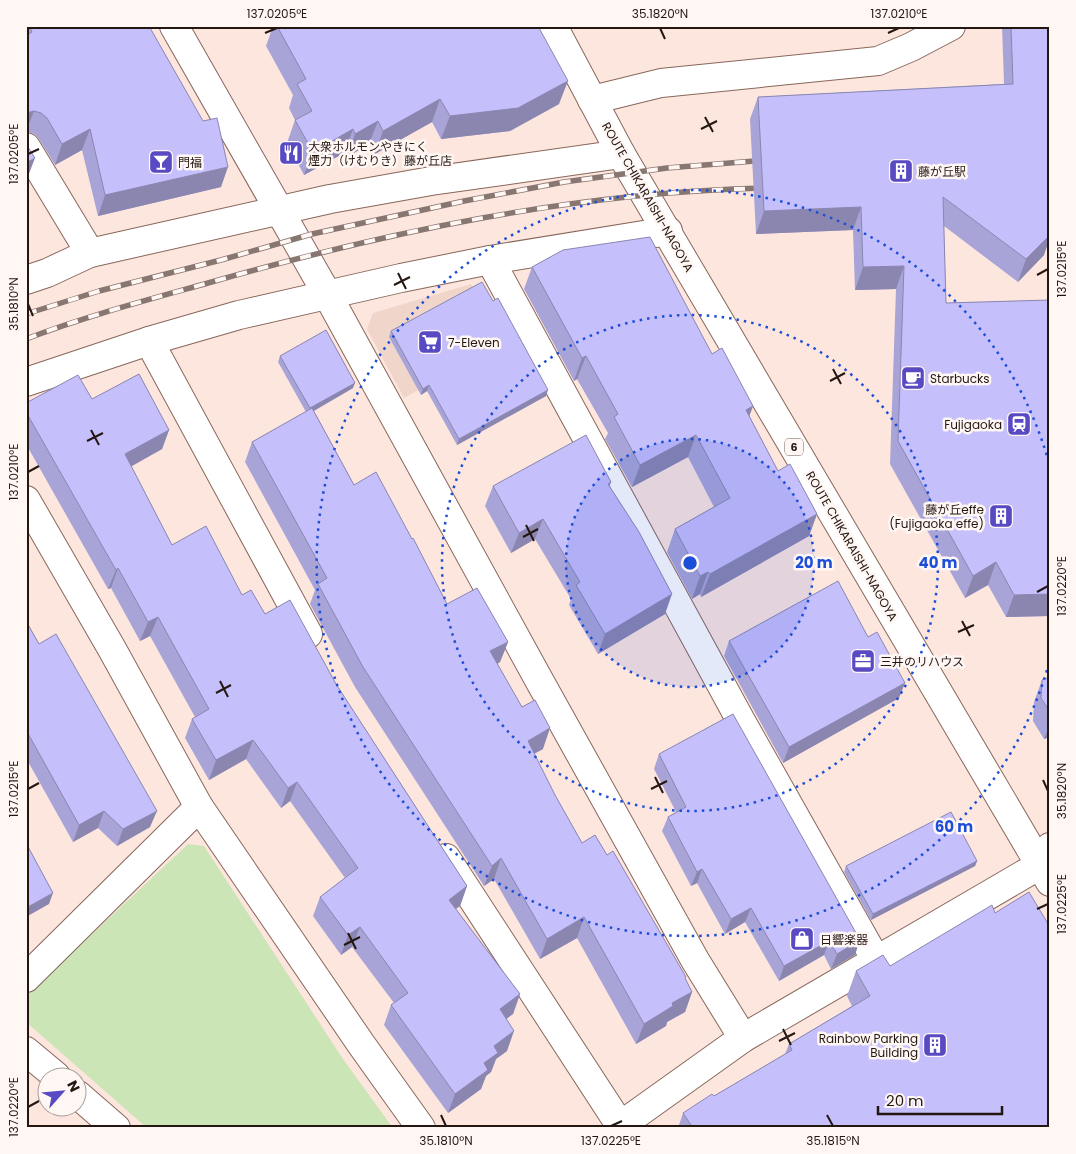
<svg xmlns="http://www.w3.org/2000/svg" width="1076" height="1154" font-family="Poppins,'Noto Sans JP',sans-serif">
	<style>
		.built { fill: #f0d5cb }
		.green { fill: #cce5b7 }
		.lines { fill: none; stroke-linecap: round; stroke-linejoin: round }
		.minor-casing { stroke: #88675b; stroke-width: 30 }
		.primary-casing { stroke: #88675b; stroke-width: 30 }
		.minor { stroke: #fff; stroke-width: 28 }
		.primary { stroke: #fff; stroke-width: 28 }
		.rail-casing { stroke: #887670; stroke-width: 5.5 }
		.rail { stroke: #fff7f4; stroke-width: 4; stroke-dasharray: 11; stroke-linecap: butt }
		.wall { fill: #a9a4d8 }
		.shaded-wall { fill: #8a86b0 }
		.building { fill: #c5bffb; stroke: #8a86b0 }
		.ticks { fill: none; stroke: #241712; stroke-width: 2 }
		.ring { fill: none; stroke: #1d4ed8; stroke-width: 2.5; stroke-dasharray: 2.5 5 }
		.labels { text-anchor: middle; dominant-baseline: central; stroke-width: 5; stroke-linejoin: round; paint-order: stroke }
		.shield { fill: #fff7f4; stroke: #665a56; stroke-width: 1 }
		.shield-label { font-size: 11px; font-weight: bold; fill: #241712 }
		.poi-label { font-size: 12px; fill: #241712; stroke: #fff7f4; text-anchor: start }
		.street-label { font-size: 12px; fill: #241712; stroke: #fff7f4 }
		.centre { fill: #1d4ed8; stroke: #fff7f4; stroke-width: 2.5 }
		.ring-label { font-size: 15px; text-anchor: middle; font-weight: bold; fill: #1d4ed8; stroke: #fff7f4; stroke-width: 5; stroke-linejoin: round; paint-order: stroke }
		.neatline { fill: none; stroke: #241712; stroke-width: 2 }
		.ticks-label { font-size: 12px; text-anchor: middle; fill: #241712 }
	</style>
	<rect width="100%" height="100%" fill="#fde6de"/>
	<!-- built -->
	<polygon class="built" points="471,284 505,342 404,398 367,329 373,313"/>
	<!-- green -->
	<polygon class="green" points="188,844 204,846 343,1059 393,1128 147,1128 26,1022 26,996"/>
	<g class="lines">
		<defs>
			<g id="minor">
				<polyline points="174,26 327,294 539,680 695,960 743,1038"/>
				<polyline points="592,100 661,83 878,61 911,47 951,26"/>
				<polyline points="26,147 90,253"/>
				<polyline points="490,260 741,721 876,960"/>
				<polyline points="26,280 47,273 90,253 330,199 431,181 621,154"/>
				<polyline points="149,341 308,634"/>
				<polyline points="26,382 149,341 239,315 401,278 490,260 668,231"/>
				<polyline points="26,500 112,649 199,807 361,1044 421,1128"/>
				<polyline points="446,858 620,1125"/>
				<polyline points="26,978 199,807"/>
				<polyline points="26,1051 56,1076"/>
				<polyline points="78,1095 116,1128"/>
				<polyline points="617,1128 743,1038 1040,865 1050,847"/>
			</g>
			<polyline id="primary" points="553,26 621,154 1050,882"/>
		</defs>
		<!-- minor casing -->
		<use href="#minor" class="minor-casing"/>
		<!-- primary casing -->
		<use href="#primary" class="primary-casing"/>
		<!-- minor -->
		<use href="#minor" class="minor"/>
		<!-- primary -->
		<use href="#primary" class="primary"/>
		<defs>
			<g id="rail">
				<polyline points="26,314 99,291 221,260 312,234 464,201 564,182 667,168 766,160"/>
				<path d="M26,339C86,316 147,300 208,283C390,231 578,192 768,188"/>
			</g>
		</defs>
		<!-- rail casing -->
		<use href="#rail" class="rail-casing"/>
		<!-- rail -->
		<use href="#rail" class="rail"/>
	</g>
	<!-- wall -->
	<g class="wall">
		<polygon points="26,26 149,26 221,187 98,216 82,150 55,165 39,139 34,134 26,131"/>
		<polygon points="273,26 538,26 559,104 510,131 441,139 432,122 375,154 369,144 347,157 344,153 304,175 287,143 295,120 289,108 293,95 266,46"/>
		<polygon points="1002,26 1050,26 1044,255 1018,282 944,226 946,303 1050,300 1050,617 1049,616 1006,617 988,585 965,598 890,464 896,289 855,290 853,230 756,234 750,119 758,97 1004,84"/>
		<polygon points="532,267 712,354 753,406 749,416 778,471 817,514 809,536 701,597 700,594 692,599 667,552 675,529 714,507 688,457 632,487 605,439 608,433 577,379 574,381 524,289"/>
		<polygon points="391,331 546,396 457,445 427,391 421,395 389,337"/>
		<polygon points="280,356 353,388 314,411 354,485 447,604 508,642 500,662 497,664 543,749 534,754 555,795 582,843 607,855 686,977 685,979 692,992 685,1012 667,1022 666,1026 636,1044 577,938 540,959 494,879 484,886 355,687 310,604 315,590 245,462 252,442 306,412 278,362"/>
		<polygon points="92,399 169,430 162,449 131,466 172,545 242,595 265,614 336,684 467,886 460,906 455,909 520,994 513,1014 506,1019 507,1051 496,1059 491,1072 486,1076 481,1089 448,1113 384,1025 391,1005 394,1003 352,947 341,955 313,916 320,897 345,878 290,801 281,808 246,759 209,780 185,738 192,719 195,717 150,636 140,641 111,588 108,589 26,444 26,403"/>
		<polygon points="611,482 610,486 665,614 598,654 569,605 571,599 535,539 511,553 485,506 493,486"/>
		<polygon points="26,621 39,644 150,827 117,846 98,828 73,842 26,758"/>
		<polygon points="868,637 899,698 783,763 724,656 729,641"/>
		<polygon points="1050,677 1050,737 1044,739 1033,721 1034,702 1042,680"/>
		<polygon points="659,754 855,955 831,969 824,955 779,981 745,922 725,934 697,883 691,886 662,831 668,817 676,812 654,769"/>
		<polygon points="977,861 975,866 871,920 844,872 846,866"/>
		<polygon points="995,913 1050,1128 678,1128 683,1113 714,1096 785,1054 789,1044 852,1006 847,996 856,971 890,966"/>
	</g>
	<!-- shaded-wall -->
	<g class="shaded-wall">
		<polygon points="568,81 559,104 510,131 441,139 450,116"/>
		<polygon points="440,99 432,122 375,154 383,131"/>
		<polygon points="34,111 26,131 26,113"/>
		<polygon points="378,121 369,144 347,157 355,134"/>
		<polygon points="90,129 82,150 55,165 62,144"/>
		<polygon points="353,129 344,153 304,175 313,152"/>
		<polygon points="35,158 27,179 26,180 26,163"/>
		<polygon points="228,167 221,187 98,216 105,195"/>
		<polygon points="861,207 853,230 756,234 764,211"/>
		<polygon points="1050,235 1050,238 1044,255 1018,282 1026,259"/>
		<polygon points="904,266 896,289 855,290 863,267"/>
		<polygon points="586,356 577,379 574,381 582,358"/>
		<polygon points="355,383 353,388 308,414 310,408"/>
		<polygon points="429,385 427,391 421,395 423,389"/>
		<polygon points="548,390 546,396 457,445 459,439"/>
		<polygon points="753,406 745,428 746,410"/>
		<polygon points="169,430 162,449 118,474 125,454"/>
		<polygon points="696,435 688,457 632,487 640,465"/>
		<polygon points="817,514 809,536 701,597 710,574"/>
		<polygon points="543,519 535,539 511,553 519,533"/>
		<polygon points="996,562 988,585 965,598 973,576"/>
		<polygon points="118,568 111,588 108,589 116,570"/>
		<polygon points="708,572 700,594 692,599 700,576"/>
		<polygon points="672,594 665,614 598,654 605,634"/>
		<polygon points="1050,594 1049,616 1006,617 1014,595"/>
		<polygon points="158,617 150,636 140,641 148,622"/>
		<polygon points="508,642 500,662 483,672 490,651"/>
		<polygon points="905,683 899,698 783,763 789,747"/>
		<polygon points="1050,724 1050,737 1044,739"/>
		<polygon points="550,728 543,749 520,761 528,741"/>
		<polygon points="253,740 246,759 209,780 216,760"/>
		<polygon points="297,782 290,801 281,808 288,788"/>
		<polygon points="104,811 98,828 73,842 79,825"/>
		<polygon points="157,811 150,827 117,846 123,829"/>
		<polygon points="501,858 494,879 484,886 492,866"/>
		<polygon points="977,861 975,866 871,920 873,914"/>
		<polygon points="702,869 697,883 691,886 697,872"/>
		<polygon points="467,886 460,906 441,920 449,900"/>
		<polygon points="53,893 49,904 26,917 26,908"/>
		<polygon points="751,908 745,922 725,934 731,919"/>
		<polygon points="584,917 577,938 540,959 547,939"/>
		<polygon points="360,927 352,947 341,955 348,935"/>
		<polygon points="860,940 855,955 831,969 837,954"/>
		<polygon points="829,941 824,955 779,981 784,966"/>
		<polygon points="692,992 685,1012 667,1022 666,1026 636,1044 644,1024 672,1003"/>
		<polygon points="520,994 513,1014 492,1029 500,1009"/>
		<polygon points="514,1031 507,1051 496,1059 491,1072 486,1076 481,1089 448,1113 455,1094 484,1063 494,1046"/>
	</g>
	<!-- building -->
	<g class="building">
		<polygon points="29,26 149,26 203,121 217,118 228,167 105,195 90,129 62,144 47,118 41,113 34,111 26,113 26,36 32,32"/>
		<polygon points="277,26 538,26 568,81 518,108 450,116 440,99 383,131 378,121 355,134 353,129 313,152 295,120 312,111 297,84 306,79"/>
		<polygon points="1011,26 1050,26 1050,200 1049,200 1050,235 1026,259 943,197 946,303 1050,300 1050,594 1014,595 996,562 973,576 898,441 904,266 863,267 861,207 764,211 758,97 1013,84"/>
		<polygon points="26,144 35,158 26,163"/>
		<polygon points="650,237 712,354 722,348 753,406 746,410 778,471 790,464 817,514 710,574 708,572 700,576 675,529 730,498 696,435 640,465 614,417 618,414 586,356 582,358 532,267 563,250"/>
		<polygon points="482,282 493,301 498,298 548,390 459,439 429,385 423,389 391,331"/>
		<polygon points="326,330 355,383 310,408 280,356"/>
		<polygon points="139,374 169,430 125,454 172,545 206,526 242,595 251,590 265,614 290,600 336,684 467,886 449,900 520,994 500,1009 514,1031 494,1046 498,1053 484,1063 488,1070 455,1094 391,1005 408,993 360,927 348,935 320,897 358,868 297,782 288,788 253,740 216,760 192,719 209,709 158,617 148,622 118,568 116,570 26,412 26,403 78,375 92,399"/>
		<polygon points="312,408 354,485 376,472 412,539 413,538 447,604 477,588 508,642 490,651 522,707 535,700 550,728 528,741 555,795 582,843 595,835 607,855 613,851 686,977 685,978 692,992 672,1003 673,1006 644,1024 584,917 547,939 501,858 492,866 363,667 318,584 327,578 252,442"/>
		<polygon points="586,435 611,482 608,484 639,532 672,594 605,634 576,585 580,582 543,519 519,533 493,486"/>
		<polygon points="838,581 868,637 877,632 905,683 789,747 729,641"/>
		<polygon points="26,621 39,644 56,634 157,811 123,829 104,811 79,825 26,730"/>
		<polygon points="1050,677 1050,712 1041,698 1042,680"/>
		<polygon points="733,714 860,940 837,954 829,941 784,966 751,908 731,919 702,869 697,872 668,817 686,807 659,754"/>
		<polygon points="951,812 977,861 873,914 846,866"/>
		<polygon points="26,843 53,893 26,908"/>
		<polygon points="1029,892 1050,927 1050,1128 693,1128 683,1113 712,1094 714,1096 792,1050 789,1044 870,996 856,971 883,955 890,966 992,905 995,913"/>
	</g>
	<!-- ticks -->
	<path class="ticks" d="M660,28L665,39M265,33L277,28M888,33L899,28M705,117L713,132M701,129L717,121M28,154L39,149M398,273L406,289M1037,275L1048,269M394,285L410,277M28,304L33,316M833,369L841,384M830,381L845,373M91,430L99,445M87,441L103,433M28,472L39,466M526,525L534,541M523,537L538,529M1037,592L1048,586M962,621L970,636M958,632L974,625M220,681L228,697M216,693L231,685M655,777L663,793M1043,780L1048,791M28,789L39,783M651,789L667,781M1037,909L1048,904M348,933L356,949M344,945L360,937M783,1029L791,1045M779,1041L795,1033M28,1107L39,1101M441,1115L446,1126M827,1115L833,1126M611,1126L622,1121"/>
	<!-- distance rings -->
	<circle cx="690" cy="563" r="124" fill="#1d4ed8" fill-opacity=".12"/>
	<g class="ring">
		<circle cx="690" cy="563" r="124"/>
		<circle cx="690" cy="563" r="248"/>
		<path d="M1049 663A373 373 0 1 1 1049 463"/>
	</g>
	<!-- icons -->
	<defs>
		<symbol id="restaurant-square" viewBox="-11 -11 22 22"><rect x="-9" y="-9" width="18" height="18" rx="4" fill="#584ac2" stroke="#fff7f4"/><path d="M-5-6h1v4h1v-4h1v4h1v-4h1v5L-1.5 .5V6h-2V.5L-5-1ZM5-6V6H3V1.5H1.5Q1.5-4 5-6Z" fill="#fff"/></symbol>
		<symbol id="bar-square" viewBox="-11 -11 22 22"><rect x="-9" y="-9" width="18" height="18" rx="4" fill="#584ac2" stroke="#fff7f4"/><path d="M-6-5H6L.8 .8V4.5H3.5V6h-7V4.5H-.8V.8Z" fill="#fff"/></symbol>
		<symbol id="building-square" viewBox="-11 -11 22 22"><rect x="-9" y="-9" width="18" height="18" rx="4" fill="#584ac2" stroke="#fff7f4"/><path d="M-4-6H4V6H1V3H-1V6H-4ZM-2.5-4.3h1.7v1.8h-1.7ZM.8-4.3h1.7v1.8H.8ZM-2.5-1h1.7V.8h-1.7ZM.8-1h1.7V.8H.8Z" fill="#fff"/></symbol>
		<symbol id="supermarket-square" viewBox="-11 -11 22 22"><rect x="-9" y="-9" width="18" height="18" rx="4" fill="#584ac2" stroke="#fff7f4"/><path d="M-6-5.5h2.5l.6 2H6L4.5 2H-2.5L-4.4-4H-6ZM-1.5 3.2a1.3 1.3 0 1 0 .1 0ZM3 3.2a1.3 1.3 0 1 0 .1 0Z" fill="#fff"/></symbol>
		<symbol id="cafe-square" viewBox="-11 -11 22 22"><rect x="-9" y="-9" width="18" height="18" rx="4" fill="#584ac2" stroke="#fff7f4"/><path d="M-5.5-4.5H6V0H3Q3 3.5 0 3.5H-2.5Q-5.5 3.5-5.5 0ZM3-3.2v2h1.7v-2ZM-6 4.5H4V6H-6Z" fill="#fff"/></symbol>
		<symbol id="station-square" viewBox="-11 -11 22 22"><rect x="-9" y="-9" width="18" height="18" rx="4" fill="#584ac2" stroke="#fff7f4"/><path d="M-3-6H3Q5-6 5-4V2Q5 4 3 4L4.5 6H3L1.5 4h-3L-3 6H-4.5L-3 4Q-5 4-5 2V-4Q-5-6-3-6ZM-3.5-4v3h7v-3ZM-3.5 1v1.5H-2V1ZM2 1v1.5H3.5V1Z" fill="#fff"/></symbol>
		<symbol id="office-square" viewBox="-11 -11 22 22"><rect x="-9" y="-9" width="18" height="18" rx="4" fill="#584ac2" stroke="#fff7f4"/><path d="M-6-3h4V-5.5h4V-3h4V5H-6ZM-1-4.5V-3h2v-1.5ZM-6 0V1H6V0Z" fill="#fff"/></symbol>
		<symbol id="shop-square" viewBox="-11 -11 22 22"><rect x="-9" y="-9" width="18" height="18" rx="4" fill="#584ac2" stroke="#fff7f4"/><path d="M-5-2.5h2.3a2.7 3.5 0 0 1 5.4 0H5L5.5 6h-11ZM-1.5-2.5h3a1.5 2.3 0 0 0-3 0Z" fill="#fff"/></symbol>
	</defs>
	<g fill-rule="evenodd">
		<use href="#restaurant-square" x="277" y="139" width="28" height="28"/>
		<use href="#bar-square" x="147" y="148" width="28" height="28"/>
		<use href="#building-square" x="887" y="157" width="28" height="28"/>
		<use href="#supermarket-square" x="416" y="328" width="28" height="28"/>
		<use href="#cafe-square" x="899" y="364" width="28" height="28"/>
		<use href="#station-square" x="1005" y="410" width="28" height="28"/>
		<use href="#building-square" x="987" y="502" width="28" height="28"/>
		<use href="#office-square" x="849" y="647" width="28" height="28"/>
		<use href="#shop-square" x="788" y="925" width="28" height="28"/>
		<use href="#building-square" x="921" y="1031" width="28" height="28"/>
	</g>
	<g class="labels">
		<!-- shield labels -->
		<rect class="shield" x="785" y="438.5" width="18" height="17" rx="4"/>
		<g class="shield-label">
			<text x="794" y="447">6</text>
		</g>
		<!-- poi labels -->
		<g class="poi-label">
			<text x="308" y="146">大衆ホルモンやきにく<tspan x="308" dy="14">煙力（けむりき）藤が丘店</tspan></text>
			<text x="178" y="162">門福</text>
			<text x="918" y="171">藤が丘駅</text>
			<text x="448" y="342">7-Eleven</text>
			<text x="930" y="378">Starbucks</text>
			<text x="1002" y="424" text-anchor="end">Fujigaoka</text>
			<text x="984" y="509" text-anchor="end">藤が丘effe<tspan x="984" dy="14">(Fujigaoka effe)</tspan></text>
			<text x="880" y="661">三井のリハウス</text>
			<text x="820" y="939">日響楽器</text>
			<text x="918" y="1038" text-anchor="end">Rainbow Parking<tspan x="918" dy="14">Building</tspan></text>
		</g>
		<!-- street labels -->
		<g class="street-label">
			<text transform="translate(648 197) rotate(60)">ROUTE CHIKARAISHI-NAGOYA</text>
			<text transform="translate(852 546) rotate(60)">ROUTE CHIKARAISHI-NAGOYA</text>
		</g>
	</g>
	<circle cx="690" cy="563" r="8" class="centre"/>
	<g class="ring-label">
		<text x="814" y="568">20 m</text>
		<text x="938" y="568">40 m</text>
		<text x="954" y="832">60 m</text>
	</g>
	<!-- border -->
	<rect width="1076" height="1154" fill="none" stroke="#fff7f4" stroke-width="55"/>
	<!-- north arrow -->
	<g transform="translate(62 1092) rotate(63)"><circle r="24" fill="#fff7f4" stroke="#a79d9a"/>
	<path d="M0-4L9 19L0 12L-9 19Z" fill="#584ac2"/>
	<text y="-8" font-size="14" font-weight="bold" text-anchor="middle" fill="#241712">N</text>
	</g>
	<!-- scale -->
	<path d="M878 1106v8h124v-8" fill="none" stroke="#241712" stroke-width="2.5"/>
	<text x="886" y="1106" font-size="15" fill="#241712" stroke="#fff7f4" stroke-width="4" paint-order="stroke">20 m</text>
	<rect x="28" y="28" width="1020" height="1098" class="neatline"/>
	<g class="ticks-label">
		<text x="277" y="18">137.0205°E</text>
		<text x="660" y="18">35.1820°N</text>
		<text x="899" y="18">137.0210°E</text>
		<text transform="translate(14 154) rotate(-90)" y="4">137.0205°E</text>
		<text transform="translate(1062 269) rotate(-90)" y="4">137.0215°E</text>
		<text transform="translate(14 304) rotate(-90)" y="4">35.1810°N</text>
		<text transform="translate(14 472) rotate(-90)" y="4">137.0210°E</text>
		<text transform="translate(1062 586) rotate(-90)" y="4">137.0220°E</text>
		<text transform="translate(14 789) rotate(-90)" y="4">137.0215°E</text>
		<text transform="translate(1062 791) rotate(-90)" y="4">35.1820°N</text>
		<text transform="translate(1062 904) rotate(-90)" y="4">137.0225°E</text>
		<text transform="translate(14 1107) rotate(-90)" y="4">137.0220°E</text>
		<text x="446" y="1145">35.1810°N</text>
		<text x="611" y="1145">137.0225°E</text>
		<text x="833" y="1145">35.1815°N</text>
	</g>
</svg>
